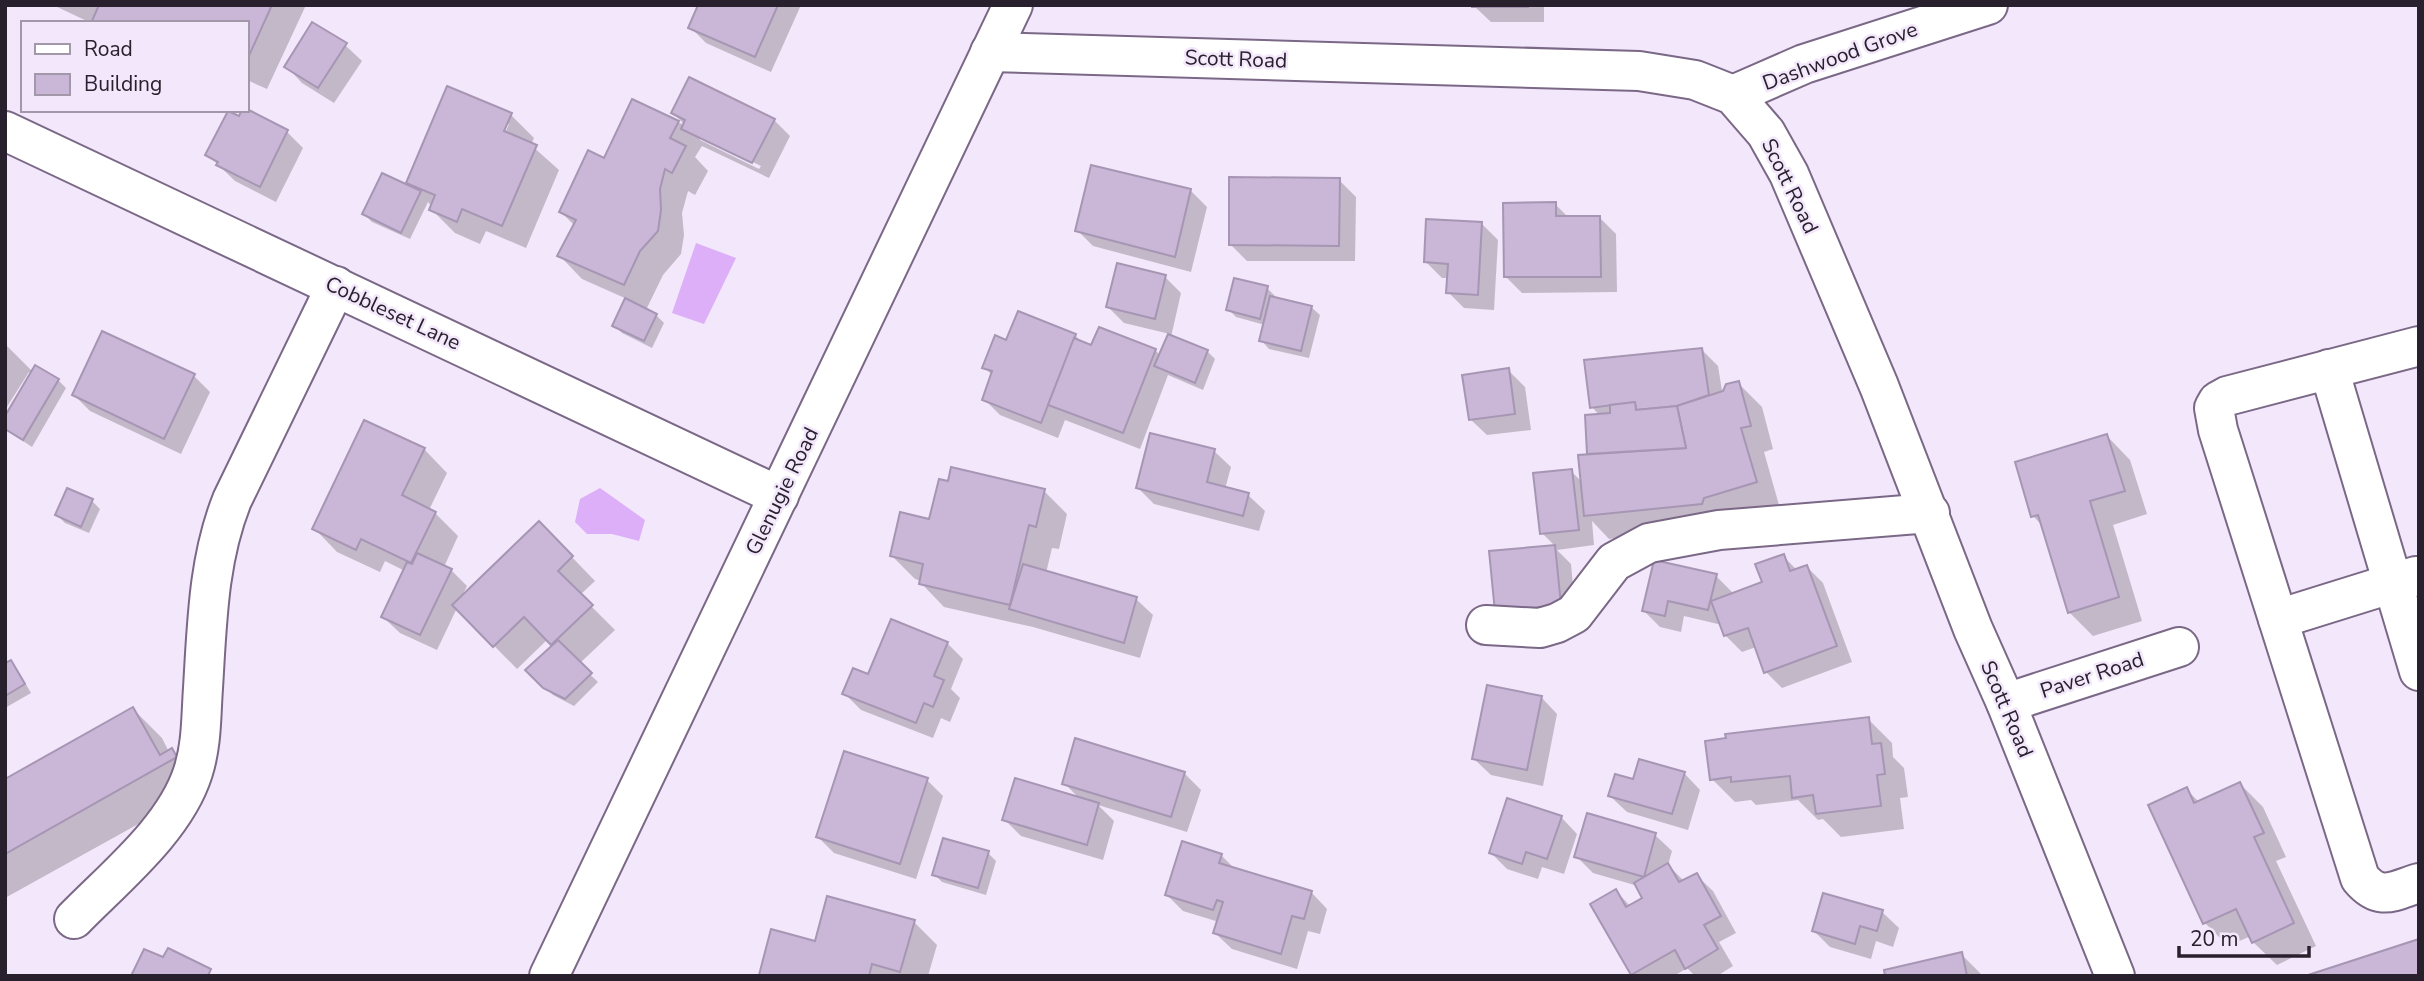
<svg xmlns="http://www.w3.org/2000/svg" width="2424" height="981" font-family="'Nunito Sans',sans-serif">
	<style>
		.water { fill: #dcaff8 }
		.shadow { fill: #0003; fill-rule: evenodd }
		.building { fill: #cab7d7; stroke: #a795b4; stroke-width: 2 }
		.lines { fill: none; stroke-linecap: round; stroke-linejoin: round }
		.minor-casing { stroke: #7a6886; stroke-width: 42 }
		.minor { stroke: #fff; stroke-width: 38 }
		.labels { text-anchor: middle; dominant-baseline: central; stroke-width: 5; stroke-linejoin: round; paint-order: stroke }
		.street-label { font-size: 21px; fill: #28212d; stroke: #f3e7fb }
	</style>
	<rect width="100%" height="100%" fill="#f3e7fb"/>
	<!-- water -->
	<g class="water">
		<polygon points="696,243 736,258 704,324 672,313"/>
		<polygon points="600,488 645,520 639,541 612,534 587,534 575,522 580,499"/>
	</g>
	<!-- shadow -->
	<g class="shadow">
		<polygon points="53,5 306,5 267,89 247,80 247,23 94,23 90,20 89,22"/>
		<polygon points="700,5 801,5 771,72 706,43 690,27"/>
		<polygon points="1544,5 1544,22 1491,22 1474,6"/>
		<polygon points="345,45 362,61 334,103 302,83 286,66"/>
		<path d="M633,101L686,126L673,113L774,120L790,136L769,178L702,146L695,157L708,171L695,195L688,191L682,213L684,235L681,254L663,275L646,310L656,315L664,323L652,348L622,333L614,325L627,299L582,279L559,255L575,226L561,212L604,160ZM700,136L761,166L759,169L700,140Z"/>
		<path d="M511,115L534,138L531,145L559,170L526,248L486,231L480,244L455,233L431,209L432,207L428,202L410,239L372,222L364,214L415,190L408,182ZM505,124H509L502,140Z"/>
		<polygon points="287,132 303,148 276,202 235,181 208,155"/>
		<polygon points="1339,180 1356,197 1355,261 1247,261 1230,244"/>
		<polygon points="1191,191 1207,207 1191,272 1093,246 1077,230"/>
		<polygon points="1555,204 1569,218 1600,218 1616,234 1617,292 1522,293 1506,277"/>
		<polygon points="1482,224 1498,240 1494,310 1464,308 1448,292 1449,278 1442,278 1426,262"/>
		<polygon points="1165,277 1181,293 1171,337 1207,351 1215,359 1203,390 1168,375 1140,449 1065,420 1058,438 1000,415 984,399 993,376 984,367 1007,342 1075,335 1083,344 1092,347 1155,350 1161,356 1170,334 1124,323 1108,307"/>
		<polygon points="1267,288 1275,296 1275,298 1311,307 1320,315 1309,358 1269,349 1261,340 1265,325 1236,317 1228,309"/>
		<polygon points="5,344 33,372 58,380 66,388 32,447 5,429 32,374 29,372 5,410"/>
		<polygon points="1701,349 1718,366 1723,397 1738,383 1762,407 1773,449 1764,452 1779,505 1727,521 1725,527 1609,539 1592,521 1594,545 1557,550 1571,564 1576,621 1513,628 1491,553 1556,547 1542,533 1571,471 1582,482 1600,416 1592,407"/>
		<polygon points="1508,370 1525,387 1531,430 1487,435 1470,419"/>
		<polygon points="194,376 210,392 181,454 90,411 74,395"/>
		<polygon points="2107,436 2130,460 2147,514 2113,525 2142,621 2093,636 2069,612 2044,527 2033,516"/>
		<polygon points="424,449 447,473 429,510 435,513 458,536 444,567 451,570 467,586 462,596 539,523 595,581 580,595 615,630 579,664 598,682 574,706 553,695 528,670 555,646 548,639 517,669 457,608 437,650 400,633 383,617 405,571 385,561 380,572 337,552 314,528"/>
		<polygon points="1214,451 1231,467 1225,489 1248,495 1265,511 1259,531 1154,504 1138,488"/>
		<polygon points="1044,491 1067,514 1059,549 1052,548 1046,573 1136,599 1153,615 1140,658 1033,627 944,607 921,583 921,581 915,579 892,556 931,521"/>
		<polygon points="92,501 100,509 89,533 65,523 57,515"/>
		<polygon points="1783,556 1797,570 1807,567 1823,583 1852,662 1782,688 1766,672 1756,647 1742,652 1726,636 1722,625 1684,616 1681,632 1660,627 1644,611 1716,576 1732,592 1732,595 1764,583"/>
		<polygon points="947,643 963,659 951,689 960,698 950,722 941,718 933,738 861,710 844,693 869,676"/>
		<polygon points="10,662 18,671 31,693 5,708 5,665"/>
		<polygon points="1541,697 1557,714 1543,786 1491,775 1474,759"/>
		<polygon points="133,709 162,738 169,752 172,751 205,787 5,898 5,781"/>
		<polygon points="1868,719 1892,743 1893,757 1904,768 1908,797 1900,798 1904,829 1841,837 1823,819 1818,820 1798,800 1756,805 1751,800 1735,802 1712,779"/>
		<polygon points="1184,773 1201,790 1187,832 1098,805 1114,821 1103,860 1021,836 1004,819 1080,799 1064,783"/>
		<polygon points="1684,773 1700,790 1688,830 1627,812 1610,796"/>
		<polygon points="927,780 943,796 916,879 834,853 818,837"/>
		<polygon points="2240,784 2263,807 2286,857 2276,861 2316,946 2277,965 2253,942 2251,936 2228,946 2205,923 2186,789 2200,803"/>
		<polygon points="1561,817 1577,834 1564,874 1542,867 1538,879 1507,869 1491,853"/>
		<polygon points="1655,835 1672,851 1668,865 1684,881 1696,875 1713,891 1736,933 1719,942 1733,966 1717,976 1695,976 1687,968 1674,976 1635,976 1616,891 1631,907 1645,899 1638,886 1593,873 1576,856"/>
		<polygon points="988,853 996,861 986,895 942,882 934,874"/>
		<polygon points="1221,855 1235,869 1311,892 1327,909 1320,934 1308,931 1297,969 1232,949 1215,933 1219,922 1183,911 1167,895"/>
		<polygon points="1882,912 1899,928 1893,947 1876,941 1871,959 1830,947 1814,931"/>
		<polygon points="914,922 937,945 928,976 761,974 816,944"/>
		<polygon points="1961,954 1983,976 1887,976"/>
	</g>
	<!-- building -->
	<g class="building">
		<polygon points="99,5 272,5 247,60 247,23 91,23"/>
		<polygon points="698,5 778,5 755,57 688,28"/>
		<rect x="1472" y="5" width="56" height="2"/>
		<polygon points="312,22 347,43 318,88 284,67"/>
		<polygon points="689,77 775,119 752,163 681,129 685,120 671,113"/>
		<polygon points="447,86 512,113 504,131 537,145 502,226 462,209 457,222 429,210 435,195 406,183"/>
		<polygon points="632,99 679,121 670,138 686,146 672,173 665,169 660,189 661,210 658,231 640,251 624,285 557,256 576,220 559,212 588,150 604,158"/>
		<polygon points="247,109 288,130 260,187 216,165 218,162 205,155 228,111 239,116 242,110"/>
		<polygon points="1091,165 1191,189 1175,257 1075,231"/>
		<polygon points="382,173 421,191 401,233 362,214"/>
		<polygon points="1229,177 1340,178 1339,246 1229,245"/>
		<polygon points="1556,202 1556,216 1600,216 1601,277 1504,277 1503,203"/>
		<polygon points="1426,219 1482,222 1478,295 1446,293 1448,264 1424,262"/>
		<polygon points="1117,263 1166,275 1155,319 1106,307"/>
		<polygon points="1234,278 1268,286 1260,319 1226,310"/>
		<polygon points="1270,296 1312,306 1301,351 1259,341"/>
		<polygon points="625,298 657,314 644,341 612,326"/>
		<polygon points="1018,311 1076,334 1041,423 982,400 992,371 982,368 995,335 1006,340"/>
		<polygon points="1099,327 1156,349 1123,433 1048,405 1074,338 1091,345"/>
		<polygon points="102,331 195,374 164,439 72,395"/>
		<polygon points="1168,334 1208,350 1195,383 1154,366"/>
		<polygon points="1702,348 1709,395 1677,406 1636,410 1635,402 1590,408 1584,360"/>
		<polygon points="35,365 59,379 23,440 5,429 5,416"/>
		<polygon points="1509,368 1515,414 1469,420 1462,375"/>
		<polygon points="1739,381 1751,426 1741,428 1757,482 1704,498 1702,504 1584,516 1578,455 1686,448 1677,406 1723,391 1726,384"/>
		<polygon points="1635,402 1636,410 1677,406 1686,448 1587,454 1585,415 1610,413 1610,405"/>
		<polygon points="364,420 425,448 402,495 436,512 411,563 361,539 356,550 312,529"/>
		<polygon points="1150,433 1215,449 1207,482 1249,493 1243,516 1136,488"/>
		<polygon points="2107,434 2125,491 2090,501 2119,597 2068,613 2038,515 2031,517 2015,462"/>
		<polygon points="951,467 1045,489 1036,527 1029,525 1010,605 919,584 923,564 890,556 900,512 929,519 939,479 948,481"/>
		<polygon points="1572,469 1579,530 1540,534 1533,473"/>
		<polygon points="67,488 93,499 81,527 55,515"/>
		<polygon points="539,521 573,556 558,571 593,605 551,645 524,617 493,647 452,605"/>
		<polygon points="1555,545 1561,605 1495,612 1489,551"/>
		<polygon points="417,553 452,569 420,635 381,617 407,562 412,564"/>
		<polygon points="1784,554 1790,571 1807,565 1837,646 1764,673 1748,628 1724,636 1711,601 1762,582 1755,564"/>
		<polygon points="1654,560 1717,574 1708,610 1668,601 1665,616 1642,611"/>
		<polygon points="1023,564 1137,597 1124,643 1009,609"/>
		<polygon points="891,619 948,642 934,676 944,680 933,707 924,703 916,723 842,694 853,668 868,674"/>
		<polygon points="558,640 592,673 565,699 543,688 525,670"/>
		<polygon points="11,660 25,684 5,696 5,663"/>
		<polygon points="1487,685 1542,696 1527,770 1472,759"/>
		<polygon points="133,707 160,755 172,748 177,757 5,854 5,779"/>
		<polygon points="1869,717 1872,744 1881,743 1885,774 1877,775 1881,806 1816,814 1813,795 1792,798 1790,776 1731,782 1731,777 1710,780 1705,741 1726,738 1725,734"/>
		<polygon points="1075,738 1185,772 1171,817 1062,784"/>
		<polygon points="844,751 928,778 900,864 816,837"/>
		<polygon points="1639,759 1685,772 1672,814 1608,796 1615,774 1633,779"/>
		<polygon points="1015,778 1099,803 1087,845 1002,820"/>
		<polygon points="2240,782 2264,833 2254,837 2294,923 2252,943 2236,909 2203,924 2148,805 2187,787 2194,803"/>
		<polygon points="1507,798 1562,816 1547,859 1526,852 1522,864 1489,853"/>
		<polygon points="1587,813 1656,833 1644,877 1574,857"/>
		<polygon points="943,838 989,851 978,888 932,875"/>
		<polygon points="1182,841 1222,854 1219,863 1312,891 1304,919 1292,916 1281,954 1213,933 1223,902 1217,900 1213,910 1165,895"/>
		<polygon points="1668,863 1679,882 1697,873 1721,916 1704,925 1718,949 1685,969 1675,950 1631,975 1590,904 1616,889 1626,907 1642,898 1634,883"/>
		<polygon points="1823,893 1883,910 1877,931 1860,926 1855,944 1812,931"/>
		<polygon points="827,896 915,920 900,972 872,964 869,976 759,975 771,929 815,941"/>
		<polygon points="2419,939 2419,976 2305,976"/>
		<polygon points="168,948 211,969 208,976 131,976 144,949 163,957"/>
		<polygon points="1962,952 1967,976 1885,976 1884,970"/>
	</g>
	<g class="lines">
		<defs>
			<g id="minor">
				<polyline points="990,52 1639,71 1695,80 1733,95 1766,133 1789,174 1879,386 1973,629 2006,703 2115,976"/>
				<polyline points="1733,95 1804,64 1988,5"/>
				<polyline points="5,131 779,496"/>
				<path d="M2419,346L2227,396L2218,401L2214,408L2218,430L2360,878C2380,902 2393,891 2419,883"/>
				<polyline points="2329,369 2419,671"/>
				<polyline points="2278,619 2416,576"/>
				<polyline points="1486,625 1540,628 1557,623 1574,614 1614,562 1649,543 1719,530 1930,513"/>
				<polyline points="2006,703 2179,647"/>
				<path d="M74,919C115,877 175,829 193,772C202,744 201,716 203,688C207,624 208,560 232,500L336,286"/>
				<polyline points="549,976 1013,5"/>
			</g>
		</defs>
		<!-- minor casing -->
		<use href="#minor" class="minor-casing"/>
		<!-- minor -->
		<use href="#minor" class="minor"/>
	</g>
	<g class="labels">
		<!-- street labels -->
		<g class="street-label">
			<text transform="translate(1840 56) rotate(-20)">Dashwood Grove</text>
			<text transform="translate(1236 59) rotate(2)">Scott Road</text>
			<text transform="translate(1790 186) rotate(64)">Scott Road</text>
			<text transform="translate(393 313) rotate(25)">Cobbleset Lane</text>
			<text transform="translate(782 491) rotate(-64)">Glenugie Road</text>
			<text transform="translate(2092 675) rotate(-18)">Paver Road</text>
			<text transform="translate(2007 709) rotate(67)">Scott Road</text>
		</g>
	</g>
	<!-- border -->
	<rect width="2424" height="981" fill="none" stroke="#28212d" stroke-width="14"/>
	<!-- legend -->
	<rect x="21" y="21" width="228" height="91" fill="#f3e7fb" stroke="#a298a9" stroke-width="2"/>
	<rect x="35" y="44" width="35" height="10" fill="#ffffff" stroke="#a298a9" stroke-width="2"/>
	<text x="84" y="56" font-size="21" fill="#28212d">Road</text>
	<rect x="35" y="74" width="35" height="21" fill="#cab7d7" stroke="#a298a9" stroke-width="2"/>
	<text x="84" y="91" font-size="21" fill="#28212d">Building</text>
	<!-- scale -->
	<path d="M2179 946v10h130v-10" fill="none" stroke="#28212d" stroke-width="3.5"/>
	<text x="2190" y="946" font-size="21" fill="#28212d" stroke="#f3e7fb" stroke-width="5" paint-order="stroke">20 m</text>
</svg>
